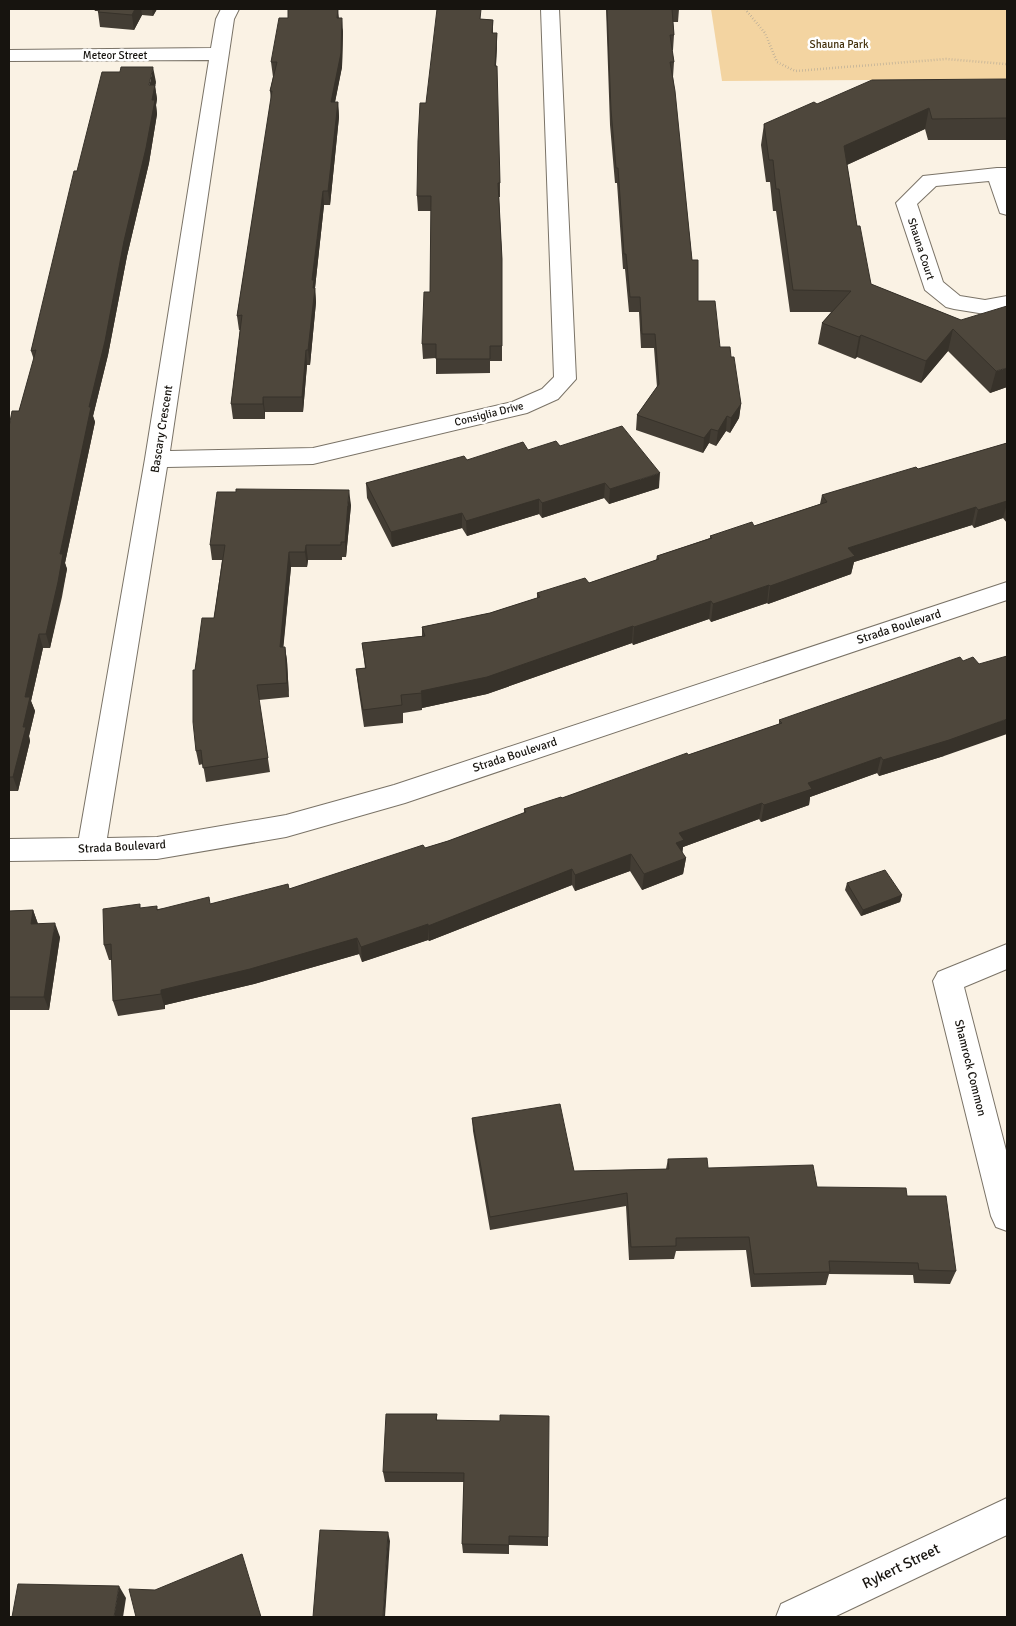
<svg xmlns="http://www.w3.org/2000/svg" width="1016" height="1626" font-family="Signika,sans-serif">
	<style>
		.green { fill: #f3d4a1 }
		.lines { fill: none; stroke-linecap: round; stroke-linejoin: round }
		.minor-casing { stroke: #7a7367; stroke-width: 2 }
		.path { stroke: #a49e93; stroke-width: 2.5; stroke-dasharray: 0.5 2.5; stroke-linecap: butt }
		.minor { fill: #fff; fill-rule: evenodd }
		.wall { fill: #433d34 }
		.shaded-wall { fill: #37322a }
		.building { fill: #4e473c; stroke: #37322a }
		.labels { text-anchor: middle; dominant-baseline: central; stroke-width: 5; stroke-linejoin: round; paint-order: stroke }
		.far-park-label { font-size: 11px; fill: #44310d; stroke: #fff }
		.far-street-label { font-size: 11px; fill: #17140f; stroke: #fff }
		.street-label { font-size: 12px; fill: #17140f; stroke: #fff }
		.near-street-label { font-size: 15px; fill: #17140f; stroke: #fff }
	</style>
	<rect width="100%" height="100%" fill="#faf2e4"/>
	<!-- green -->
	<polygon class="green" points="711,9 1007,9 1007,79 722,81"/>
	<g class="lines">
		<defs>
			<g id="minor">
				<polygon points="221,9 239,9 234,19 170,451 313,448 512,402 542,389 554,377 541,9 559,9 576,379 558,399 527,413 313,464 167,467 107,838 157,837 286,815 394,785 1007,582 1007,600 405,803 286,837 157,859 9,861 9,839 79,838 145,459 209,60 9,61 9,50 211,48 216,19"/>
				<polygon points="997,168 1007,168 1007,215 1000,213 989,181 936,186 917,204 943,282 960,296 985,300 1007,296 1007,310 985,314 954,309 946,307 925,290 896,203 923,176"/>
				<polygon points="1007,944 1007,969 964,987 1007,1154 1007,1231 996,1227 991,1216 933,981 938,972"/>
				<polygon points="1007,1498 1007,1535 834,1617 776,1617 781,1604"/>
			</g>
		</defs>
		<!-- minor casing -->
		<use href="#minor" class="minor-casing"/>
		<!-- path -->
		<polyline class="path" points="745,9 765,33 777,62 795,71 946,59 1007,64"/>
		<!-- minor -->
		<use href="#minor" class="minor"/>
	</g>
	<!-- wall -->
	<g class="wall">
		<polygon points="94,9 157,9 153,16 142,15 134,30 100,27 98,12 98,11 95,11"/>
		<polygon points="338,9 339,18 343,32 342,67 335,102 338,102 339,117 330,205 324,205 315,288 316,302 310,365 307,365 303,412 265,412 265,419 233,419 231,404 240,330 239,330 237,316 271,100 270,91 273,77 271,62 288,18"/>
		<polygon points="606,9 679,9 678,22 673,22 674,35 673,50 672,50 674,62 673,77 692,260 698,301 720,347 731,357 741,404 739,418 730,433 726,431 716,446 709,443 703,453 636,430 637,415 657,387 654,348 641,348 639,312 629,312 625,269 623,269 617,183 615,183 610,125"/>
		<polygon points="481,19 493,20 493,33 497,33 496,66 500,183 500,197 499,197 502,259 502,361 490,361 490,373 436,374 436,358 423,359 422,344 430,292 431,211 418,211 417,196 426,103"/>
		<polygon points="1007,79 1007,140 928,140 925,129 847,165 857,226 871,284 961,320 1007,387 990,393 948,351 921,383 857,357 855,359 818,344 822,323 831,312 790,312 776,211 773,211 770,182 766,182 761,145 764,124 817,104"/>
		<polygon points="156,82 155,86 157,99 156,105 157,114 149,163 127,256 108,355 93,416 95,422 65,563 67,569 62,597 50,648 43,648 31,701 35,711 29,736 30,741 18,791 9,791 9,427 19,411 34,360 31,351 77,171"/>
		<polygon points="1007,443 1007,523 1003,518 974,528 972,525 854,562 851,574 768,604 767,603 711,622 709,619 633,645 632,643 487,694 422,708 422,710 403,713 403,723 364,727 358,686 356,669 365,668 362,643 422,636 422,627 490,613 537,598 537,593 589,583 656,560 657,556 710,538 710,536 754,526 820,504 822,495 918,469"/>
		<polygon points="560,446 659,488 609,504 604,498 542,518 539,514 467,536 462,528 392,547 367,498 366,483 467,460 528,450"/>
		<polygon points="351,505 346,557 342,557 342,560 308,560 307,567 291,567 283,647 285,647 287,661 289,697 259,700 270,772 206,782 203,764 199,765 196,751 195,670 214,618 222,560 212,560 210,545"/>
		<polygon points="779,720 944,756 879,776 877,773 810,797 809,805 761,822 759,819 683,847 682,853 686,858 683,874 642,890 630,871 575,891 572,885 429,941 428,940 362,962 359,954 254,984 165,1005 165,1009 118,1016 113,1001 112,960 109,960 104,945 141,908 158,909 210,904 289,889 448,841 524,813 524,809 562,798 779,724"/>
		<polygon points="847,883 902,895 900,902 861,916 845,890"/>
		<polygon points="33,910 38,924 60,937 49,1010 9,1010 9,911"/>
		<polygon points="472,1118 574,1171 666,1169 668,1159 708,1168 817,1187 907,1196 956,1271 950,1284 914,1283 913,1275 829,1274 826,1285 751,1287 746,1250 676,1251 674,1259 629,1260 626,1206 490,1230 473,1131"/>
		<polygon points="437,1414 437,1420 548,1537 548,1546 509,1545 509,1554 463,1553 462,1544 464,1482 385,1482 383,1472"/>
	</g>
	<!-- shaded-wall -->
	<g class="shaded-wall">
		<polygon points="135,9 141,9 142,15 134,30 132,15"/>
		<polygon points="152,9 157,9 153,16"/>
		<polygon points="342,18 343,32 342,67 332,117 331,102"/>
		<polygon points="497,33 497,47 495,81 495,66"/>
		<polygon points="153,67 156,82 155,86 157,99 156,105 157,114 149,163 127,256 108,355 93,416 95,422 65,563 67,569 50,648 46,634 60,554"/>
		<polygon points="338,102 339,117 330,205 328,191"/>
		<polygon points="929,108 925,129 840,168 844,146"/>
		<polygon points="323,191 324,205 315,288 316,302 310,365 308,350 312,280"/>
		<polygon points="953,329 948,351 921,383 926,361"/>
		<polygon points="861,335 857,357 855,359 859,337"/>
		<polygon points="306,350 307,365 303,412 302,397"/>
		<polygon points="1007,368 1007,387 990,393 996,371"/>
		<polygon points="263,397 265,412 265,419 263,404"/>
		<polygon points="741,404 739,418 730,433 731,418"/>
		<polygon points="727,416 726,431 716,446 718,431"/>
		<polygon points="711,429 709,443 703,453 704,438"/>
		<polygon points="660,473 659,488 609,504 610,489"/>
		<polygon points="605,483 604,498 542,518 542,503"/>
		<polygon points="349,490 351,505 346,557 345,542"/>
		<polygon points="539,499 539,514 467,536 466,521"/>
		<polygon points="1007,501 1007,504 1003,518 974,528 978,510"/>
		<polygon points="976,507 972,525 854,562 851,574 768,604 770,586 848,548"/>
		<polygon points="462,513 462,528 392,547 391,532"/>
		<polygon points="306,545 308,560 307,567 305,552"/>
		<polygon points="289,552 291,567 282,662 280,647"/>
		<polygon points="769,585 767,603 711,622 713,604"/>
		<polygon points="711,601 709,619 633,645 634,627"/>
		<polygon points="633,626 632,643 487,694 422,708 421,691"/>
		<polygon points="39,634 43,648 31,701 35,711 29,736 30,741 18,791 13,777 23,727 25,697"/>
		<polygon points="285,647 287,661 289,697 287,683"/>
		<polygon points="1007,719 1007,734 944,756 879,776 883,760"/>
		<polygon points="881,757 877,773 810,797 809,805 761,822 764,805 808,783"/>
		<polygon points="762,803 759,819 683,847 682,856 676,843 679,833"/>
		<polygon points="631,854 630,871 575,891 575,875"/>
		<polygon points="686,858 683,874 642,890 644,874"/>
		<polygon points="572,869 572,885 429,941 428,926"/>
		<polygon points="902,895 900,902 861,916 863,910"/>
		<polygon points="33,910 38,924 31,924"/>
		<polygon points="55,923 60,937 49,1010 44,997"/>
		<polygon points="428,924 428,940 362,962 361,947"/>
		<polygon points="357,938 359,954 254,984 165,1005 165,1009 161,994 161,990"/>
		<polygon points="388,1532 390,1541 385,1617 383,1617"/>
		<polygon points="119,1586 126,1598 123,1617 114,1617"/>
	</g>
	<!-- building -->
	<g class="building">
		<polygon points="100,9 135,9 132,15 98,12"/>
		<polygon points="288,9 338,9 337,18 342,18 341,53 331,102 338,102 328,191 323,191 312,280 314,280 313,288 315,288 308,350 306,350 302,397 263,397 263,404 231,404 242,315 237,316 272,91 270,91 277,62 271,62 279,18 288,18"/>
		<polygon points="437,9 481,9 480,19 493,20 492,33 497,33 495,66 497,66 500,183 498,183 502,259 502,346 490,346 490,359 436,359 436,344 422,344 424,292 430,292 431,196 417,196 418,141 420,103 426,103"/>
		<polygon points="607,9 672,9 674,35 670,35 674,62 670,62 675,91 692,260 698,260 698,301 715,301 720,347 730,347 731,357 734,357 741,404 731,418 727,416 718,431 711,429 704,438 637,415 659,384 655,334 642,334 640,297 630,297 626,254 624,254 618,168 616,168 611,110"/>
		<polygon points="121,67 153,67 149,85 155,85 152,100 155,100 146,148 124,241 105,341 89,407 91,407 60,554 63,554 58,582 46,634 39,634 25,697 30,697 23,727 26,727 13,777 9,777 9,427 12,411 19,411 36,350 31,351 74,171 77,171 102,72 120,72"/>
		<polygon points="1007,79 1007,118 932,119 929,108 844,146 857,226 860,226 871,284 961,320 1007,306 1007,368 996,371 953,329 926,361 861,335 859,337 822,323 851,291 793,290 779,189 776,189 773,160 769,160 764,124 814,102 817,104 872,80"/>
		<polygon points="622,426 660,473 610,489 605,483 542,503 539,499 466,521 462,513 391,532 366,483 464,456 467,460 523,442 528,450 556,441 560,446"/>
		<polygon points="1007,443 1007,501 978,510 976,507 848,548 855,556 770,586 769,585 713,604 711,601 634,627 633,626 487,677 421,691 422,693 401,695 402,705 363,710 356,669 366,668 362,643 425,636 422,627 490,613 540,597 537,593 585,578 589,583 659,559 657,556 712,538 710,536 752,522 754,526 827,502 822,495 916,467 918,469"/>
		<polygon points="236,489 349,490 345,542 341,542 341,545 306,545 305,552 289,552 280,647 285,647 287,683 257,685 268,758 203,768 201,750 196,751 193,722 193,670 195,670 202,618 214,618 225,545 210,545 217,492 236,492"/>
		<polygon points="1007,656 1007,719 949,740 883,760 881,757 808,783 812,789 764,805 762,803 679,833 684,840 676,843 686,858 644,874 631,854 575,875 572,869 428,926 428,924 361,947 357,938 250,969 161,990 161,994 113,1001 111,944 104,945 103,909 140,904 140,908 157,906 157,910 209,897 210,904 288,884 289,889 423,845 425,848 448,841 526,812 524,809 561,797 562,798 687,753 688,755 782,723 779,720 960,657 963,661 973,657 979,664"/>
		<polygon points="885,870 902,895 863,910 847,883"/>
		<polygon points="33,910 31,924 55,923 44,997 9,997 9,911"/>
		<polygon points="560,1104 574,1171 669,1169 668,1159 707,1158 708,1168 813,1165 817,1187 906,1188 907,1196 946,1196 956,1271 919,1270 918,1263 829,1261 830,1272 754,1274 749,1237 676,1238 676,1246 631,1247 627,1193 490,1217 472,1118"/>
		<polygon points="386,1414 437,1414 436,1420 500,1421 500,1415 549,1416 548,1537 509,1536 509,1545 462,1544 464,1473 383,1472"/>
		<polygon points="320,1530 388,1532 383,1617 313,1617"/>
		<polygon points="242,1554 261,1617 136,1617 129,1589 155,1590"/>
		<polygon points="18,1584 119,1586 114,1617 12,1617"/>
	</g>
	<g class="labels">
		<!-- far-park labels -->
		<g class="far-park-label">
			<text x="839" y="44">Shauna Park</text>
		</g>
		<!-- far-street labels -->
		<g class="far-street-label">
			<text x="115" y="55">Meteor Street</text>
			<text transform="translate(921 249) rotate(72)">Shauna Court</text>
			<text transform="translate(489 414) rotate(-14)">Consiglia Drive</text>
		</g>
		<!-- street labels -->
		<g class="street-label">
			<text transform="translate(162 429) rotate(-81)">Bascary Crescent</text>
			<text transform="translate(899 627) rotate(-18)">Strada Boulevard</text>
			<text transform="translate(515 755) rotate(-18)">Strada Boulevard</text>
			<text transform="translate(122 847) rotate(-3)">Strada Boulevard</text>
			<text transform="translate(970 1068) rotate(76)">Shamrock Common</text>
		</g>
		<!-- near-street labels -->
		<g class="near-street-label">
			<text transform="translate(901 1566) rotate(-26)">Rykert Street</text>
		</g>
	</g>
	<!-- border -->
	<rect width="1016" height="1626" fill="none" stroke="#17140f" stroke-width="20"/>
</svg>
